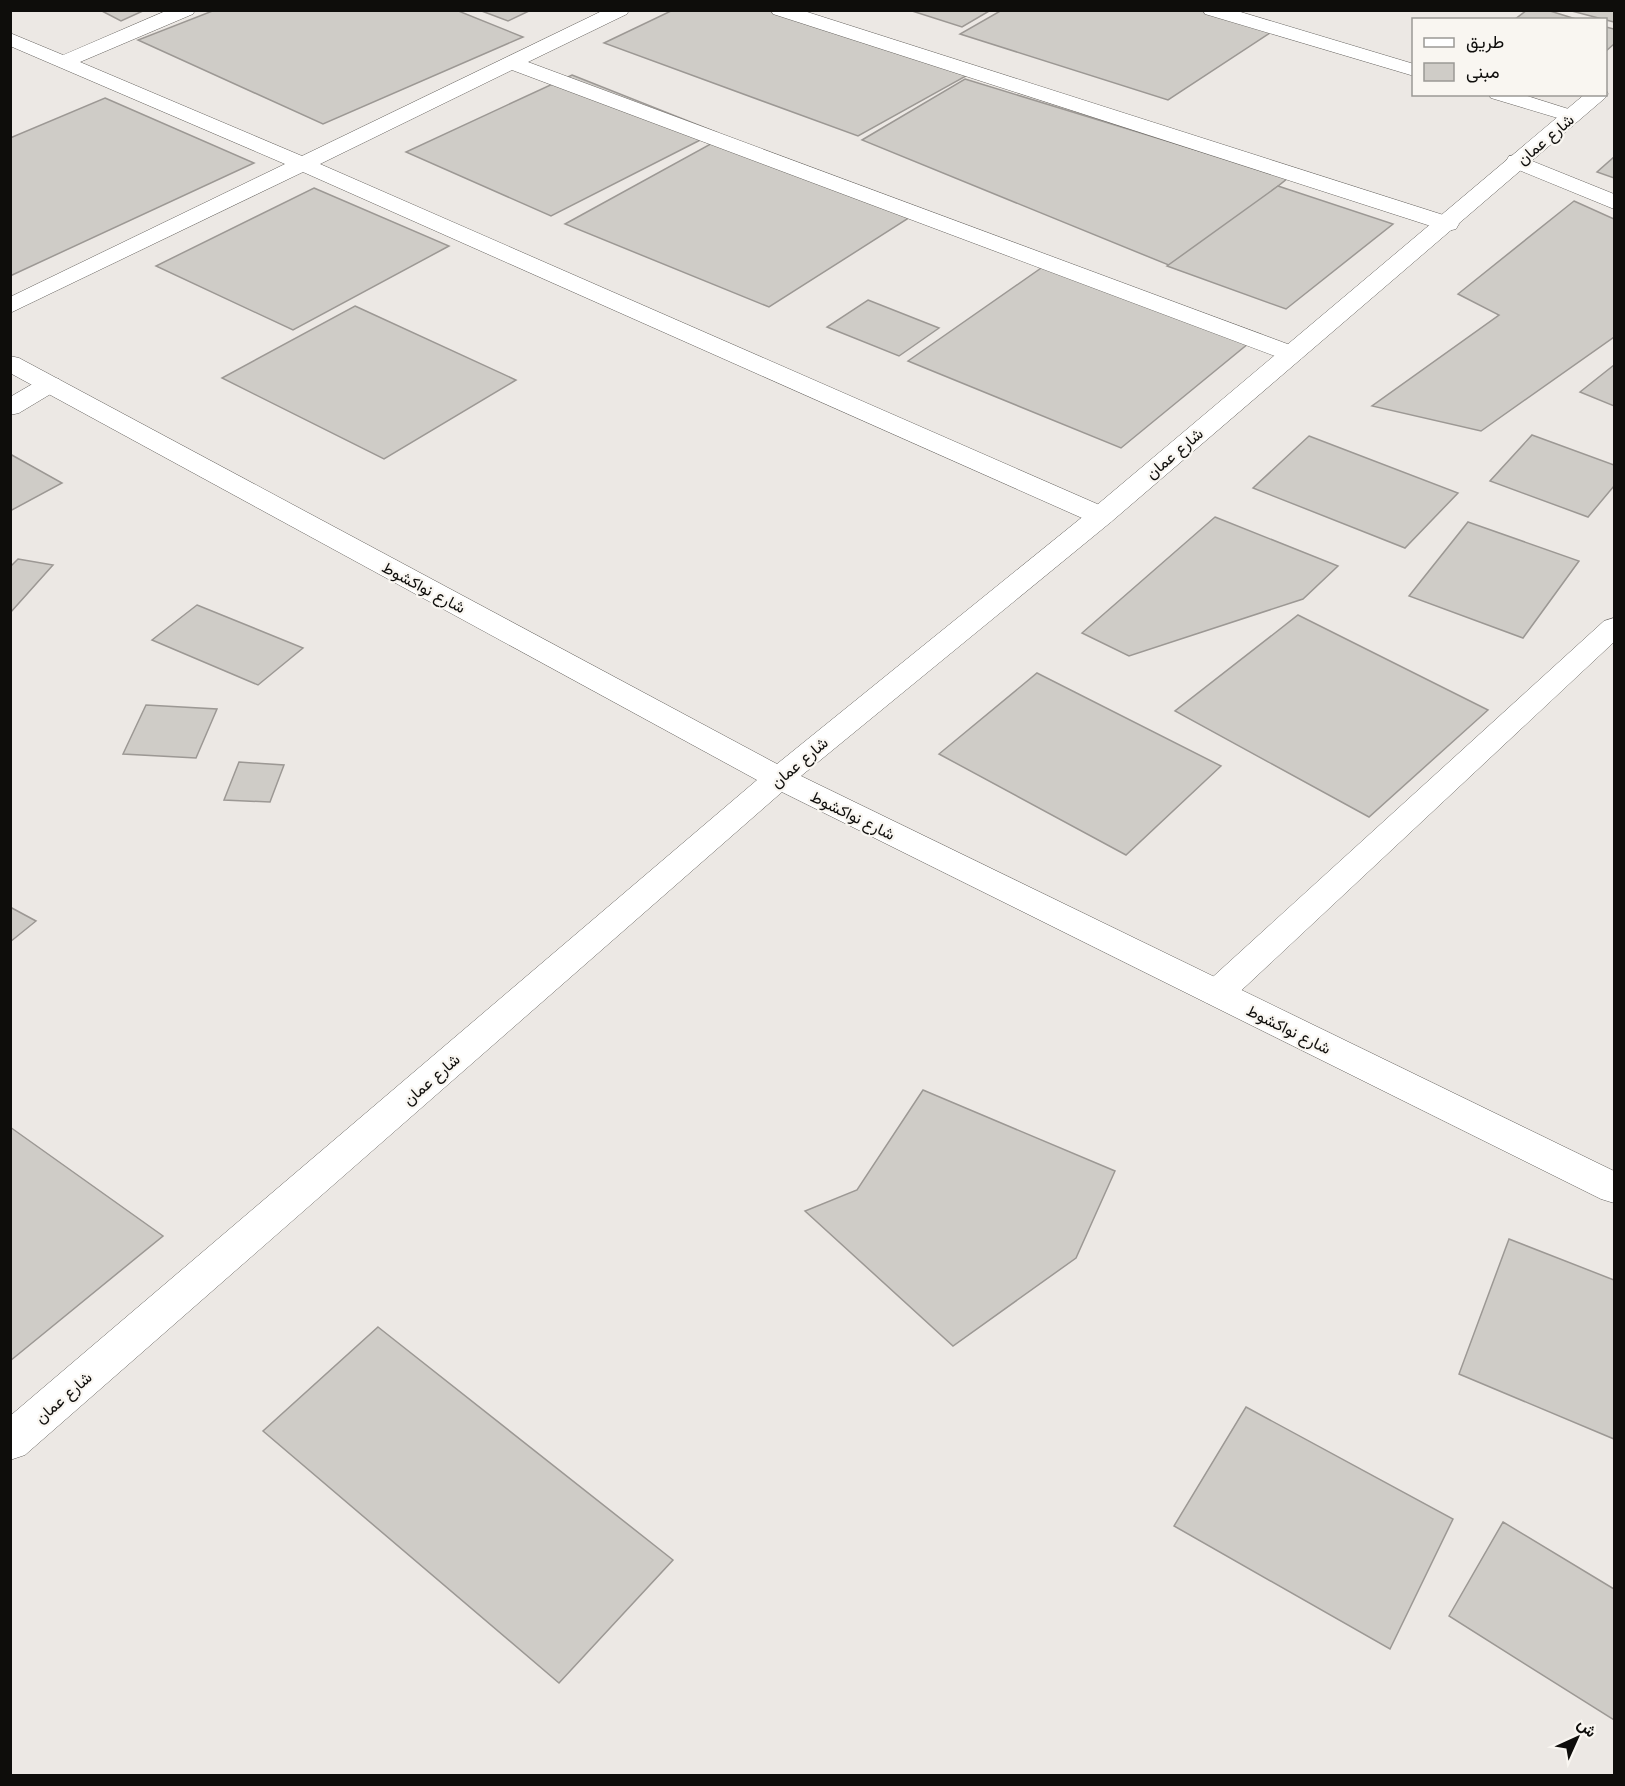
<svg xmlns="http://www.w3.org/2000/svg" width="1625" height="1786" font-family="'PT Sans',Vazirmatn,sans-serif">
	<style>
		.building { fill: #cfccc7; stroke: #9c9894; stroke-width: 1.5 }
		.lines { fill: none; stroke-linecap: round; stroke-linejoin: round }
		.minor-casing { stroke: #66635f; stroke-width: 1 }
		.tertiary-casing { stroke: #66635f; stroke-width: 1 }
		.minor { fill: #fff; fill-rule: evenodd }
		.tertiary { fill: #fff; fill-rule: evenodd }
		.labels { text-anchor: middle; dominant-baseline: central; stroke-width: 4.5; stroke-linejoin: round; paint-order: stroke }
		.street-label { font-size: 16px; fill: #0e0d0b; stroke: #f9f6f1 }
	</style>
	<rect width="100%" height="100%" fill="#ece8e4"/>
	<!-- building -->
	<g class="building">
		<polygon points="100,10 145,10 121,21"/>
		<polygon points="215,10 456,10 523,37 323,124 138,40"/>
		<polygon points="479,10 531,10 508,21"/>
		<polygon points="673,10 797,10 975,71 858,136 604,43"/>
		<polygon points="909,10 991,10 962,27"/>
		<polygon points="1002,10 1220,10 1279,27 1168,100 960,34"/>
		<polygon points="1527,10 1547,10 1579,20 1514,20"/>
		<polygon points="1568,10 1614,10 1614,22 1606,20"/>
		<polygon points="1606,27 1614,29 1614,44 1606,51"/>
		<polygon points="572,75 716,132 551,216 406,152"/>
		<polygon points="965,79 1288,178 1176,268 862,140"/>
		<polygon points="105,98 254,163 10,276 10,138"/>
		<polygon points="716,141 915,214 769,307 565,224"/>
		<polygon points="1614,157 1614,178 1597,172"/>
		<polygon points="1278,186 1393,224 1286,309 1167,266"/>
		<polygon points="314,188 449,246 293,330 156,266"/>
		<polygon points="1574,201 1614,219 1614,337 1481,431 1372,406 1499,315 1458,294"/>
		<polygon points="1054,259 1260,334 1121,448 908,361"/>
		<polygon points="868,300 939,328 899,356 827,327"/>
		<polygon points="355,306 516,380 384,459 222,378"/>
		<polygon points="1614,365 1614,406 1580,392"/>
		<polygon points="1532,435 1614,465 1614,486 1588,517 1490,481"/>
		<polygon points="1309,436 1458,493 1405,548 1253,488"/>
		<polygon points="10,454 62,483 10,511"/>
		<polygon points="1215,517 1338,566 1303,599 1129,656 1082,633"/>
		<polygon points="1468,522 1579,561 1523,638 1409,596"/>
		<polygon points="18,559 53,565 10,613 10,567"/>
		<polygon points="197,605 303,648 258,685 152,640"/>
		<polygon points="1298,615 1488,710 1369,817 1175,711"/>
		<polygon points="1037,673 1221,766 1126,855 939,754"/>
		<polygon points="146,705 217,709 196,758 123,754"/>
		<polygon points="239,762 284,765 270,802 224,800"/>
		<polygon points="10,907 36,921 10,942"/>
		<polygon points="923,1090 1115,1171 1076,1258 953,1346 805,1211 857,1190"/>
		<polygon points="10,1127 163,1236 10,1361"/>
		<polygon points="1509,1239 1614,1280 1614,1439 1459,1374"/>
		<polygon points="378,1327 673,1560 559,1683 263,1431"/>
		<polygon points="1246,1407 1453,1519 1390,1649 1174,1526"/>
		<polygon points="1503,1522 1614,1589 1614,1720 1449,1616"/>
	</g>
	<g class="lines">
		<defs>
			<g id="minor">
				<polygon points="168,10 195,10 193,14 80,62 302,156 604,10 629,10 627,14 528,62 1301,349 1304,354 1301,359 1292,361 1283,359 512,70 320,164 1111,510 1115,516 1111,522 1101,524 1091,522 303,172 10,313 10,297 285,164 10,46 10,33 63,55"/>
				<polygon points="771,10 801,10 1456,219 1459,224 1456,229 1448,231 1440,229 773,14"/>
				<polygon points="1203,10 1234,10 1414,64 1414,76 1205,14"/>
				<polygon points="1488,94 1521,94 1578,112 1581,116 1578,120 1571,122 1491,98"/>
				<polygon points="1517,155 1614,194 1614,209 1509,166 1506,161 1509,156"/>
				<polygon points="50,377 59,379 62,384 59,389 19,413 10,415 10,397 41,379"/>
				<polygon points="1614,618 1614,642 1229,1002 1217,1006 1205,1002 1200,993 1205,984 1604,621"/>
			</g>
			<polygon id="tertiary" points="1606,90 1608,94 1605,98 1111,522 801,776 1614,1171 1614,1203 1601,1199 782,792 25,1455 10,1460 10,1416 757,780 10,373 10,356 19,358 777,764 1091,510 1585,94 1606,94"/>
		</defs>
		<!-- minor casing -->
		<use href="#minor" class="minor-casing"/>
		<!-- tertiary casing -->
		<use href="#tertiary" class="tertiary-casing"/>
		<!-- minor -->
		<use href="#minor" class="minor"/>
		<!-- tertiary -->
		<use href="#tertiary" class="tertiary"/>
	</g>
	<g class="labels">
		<!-- street labels -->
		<g class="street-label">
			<text transform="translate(1545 139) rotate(-40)">شارع عمان</text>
			<text transform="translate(1174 453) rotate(-40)">شارع عمان</text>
			<text transform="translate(424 587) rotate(28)">شارع نواكشوط</text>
			<text transform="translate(799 762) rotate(-40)">شارع عمان</text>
			<text transform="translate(853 815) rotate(26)">شارع نواكشوط</text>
			<text transform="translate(1289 1029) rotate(26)">شارع نواكشوط</text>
			<text transform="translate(431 1079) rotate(-41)">شارع عمان</text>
			<text transform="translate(63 1397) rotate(-41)">شارع عمان</text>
		</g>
	</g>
	<!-- border -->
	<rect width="1625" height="1786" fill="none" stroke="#0e0d0b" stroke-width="24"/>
	<!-- legend -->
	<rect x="1412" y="18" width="195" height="78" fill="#f9f6f1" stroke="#9b9995" stroke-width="1.5"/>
	<rect x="1424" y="38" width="30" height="9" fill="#ffffff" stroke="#9b9995" stroke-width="1.5"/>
	<text x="1466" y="48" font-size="18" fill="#0e0d0b">طريق</text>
	<rect x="1424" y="63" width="30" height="18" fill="#cfccc7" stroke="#9b9995" stroke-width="1.5"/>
	<text x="1466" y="78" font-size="18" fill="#0e0d0b">مبنى</text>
	<!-- north arrow -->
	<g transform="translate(1577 1738) rotate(45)" stroke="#f9f6f1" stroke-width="4.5" paint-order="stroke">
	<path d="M0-4.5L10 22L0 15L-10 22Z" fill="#0e0d0b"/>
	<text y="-9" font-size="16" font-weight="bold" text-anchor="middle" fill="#0e0d0b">ش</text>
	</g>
</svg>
